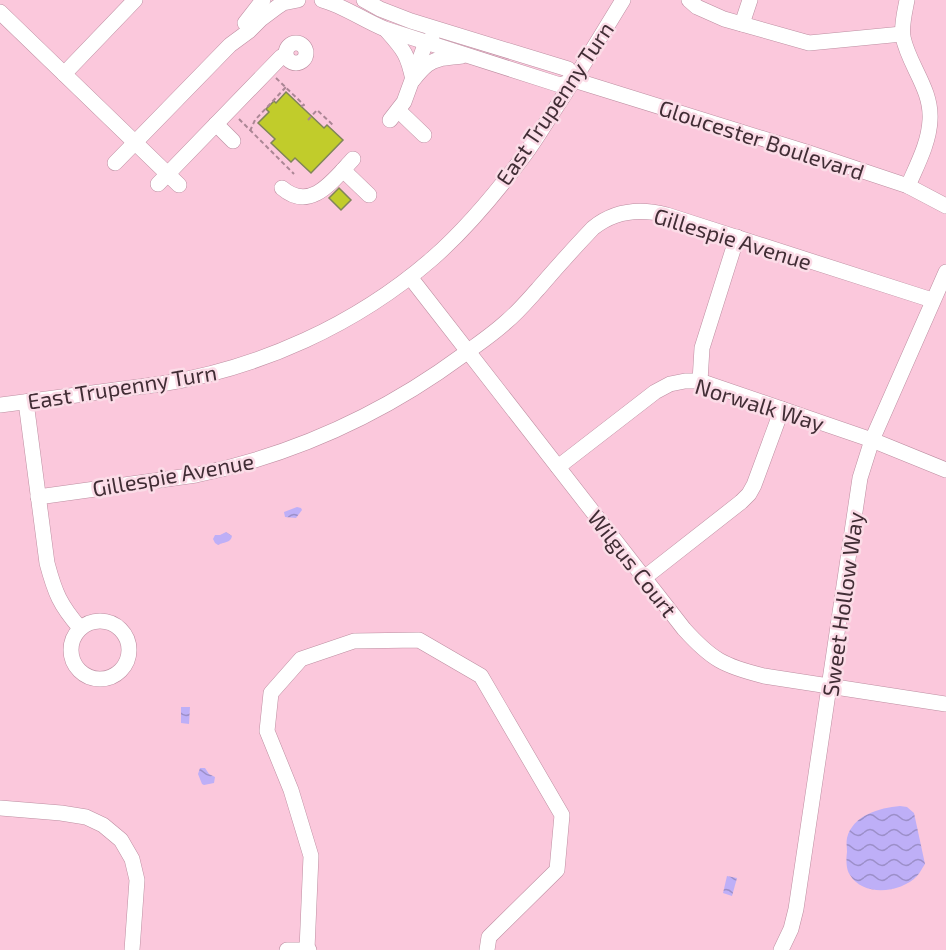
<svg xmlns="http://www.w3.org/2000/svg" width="946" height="950" font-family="'Exo 2',sans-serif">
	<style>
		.water { fill: url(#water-waves) }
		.building { fill: #c1cc2b; stroke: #808559; stroke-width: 1.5 }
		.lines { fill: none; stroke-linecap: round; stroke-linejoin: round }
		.minor-casing { stroke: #bd8ea1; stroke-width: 16 }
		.path { stroke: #ab8695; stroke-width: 2; stroke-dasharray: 4.5 3; stroke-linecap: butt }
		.minor { stroke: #fff; stroke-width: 15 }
		.labels { text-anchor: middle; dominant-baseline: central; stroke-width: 5; stroke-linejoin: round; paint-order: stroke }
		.street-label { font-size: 22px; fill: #412d35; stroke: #fbdce7 }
	</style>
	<defs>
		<pattern id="water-waves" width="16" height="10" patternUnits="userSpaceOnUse" patternTransform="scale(1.5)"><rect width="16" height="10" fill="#beaff7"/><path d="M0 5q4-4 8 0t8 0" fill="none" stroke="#9c8fc9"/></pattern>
	</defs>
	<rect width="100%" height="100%" fill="#fbc8dc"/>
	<!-- water -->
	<g class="water">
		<polygon points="297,507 301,508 302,510 296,518 285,517 284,512"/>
		<path d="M226,532L232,536C231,543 223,542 218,545L215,543L213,539L215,535H220Z"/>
		<polygon points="181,707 190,707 189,724 181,723"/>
		<polygon points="200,768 205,768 209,774 215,777 214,783 204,785 202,784 198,774"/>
		<path d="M900,806L907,807L914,813L925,864C922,868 920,873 917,876C901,893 863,897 850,875C846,870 846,859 847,852C847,848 846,842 847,838C853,815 879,808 900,806Z"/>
		<polygon points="727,876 737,878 732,896 723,893"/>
	</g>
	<!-- building -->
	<g class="building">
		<polygon points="286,92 324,128 327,125 343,140 311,173 295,158 291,162 271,143 275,139 258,123 269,112 266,109 274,101 276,103"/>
		<polygon points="339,188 351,200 341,210 329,198"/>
	</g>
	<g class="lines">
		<defs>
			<g id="minor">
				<path d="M322,0C344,6 363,20 385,29L560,85L574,80L809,153L908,186L946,206"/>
				<polyline points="364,0 380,9 411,21 568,69 574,80"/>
				<polyline points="689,0 697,7 724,19 809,43 902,34"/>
				<path d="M907,0C905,11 901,26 903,37C909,66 932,89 930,120C929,143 917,165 908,186"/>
				<polyline points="0,12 179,185"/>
				<polyline points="245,23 263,0"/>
				<polyline points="742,24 750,0"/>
				<path d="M387,31C404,50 408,55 413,80C417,75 422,69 427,65C437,57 450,58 462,56"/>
				<circle cx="296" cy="53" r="10"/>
				<polyline points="64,74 135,0"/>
				<polyline points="399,111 424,135"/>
				<polyline points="390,120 404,102 426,42 432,38"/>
				<polyline points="216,124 233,141"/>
				<polyline points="115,163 230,45 249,31 261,19 277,7 283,3 298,0"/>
				<polyline points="343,170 369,195"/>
				<polyline points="158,184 281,57 286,57"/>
				<path d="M282,188C311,213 334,179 353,159"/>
				<path d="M410,277L684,629C712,660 724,666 764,676L946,704"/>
				<polyline points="700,381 702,348 737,237"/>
				<path d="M26,402L47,563C55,593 60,605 80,628"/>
				<path d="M0,405L161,384C260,368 356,325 433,258C466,229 496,193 523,157C533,144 542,129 551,115C576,78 599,39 623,0"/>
				<polyline points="558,467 655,392 670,384 685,381 700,381 872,440 946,470"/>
				<path d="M38,497L196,475C293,455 383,414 463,355C478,344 493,334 506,322C518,312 528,300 538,289C556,268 574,248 593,228C615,210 640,208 667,215L932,300"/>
				<polyline points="644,578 741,502 749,494 754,485 782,409"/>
				<circle cx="100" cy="650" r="29"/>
				<polyline points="0,808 61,813 86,817 103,825 121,840 132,859 137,880 132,950"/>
				<polyline points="307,949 311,856 291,790 267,731 271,693 301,659 354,641 419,640 481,676 562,815 557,870 489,937 487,950"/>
				<polyline points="287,950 309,950"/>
				<polyline points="781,950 791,929 796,909 860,478 872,440 946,272"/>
			</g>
		</defs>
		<!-- minor casing -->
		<use href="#minor" class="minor-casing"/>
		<!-- path -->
		<g class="path">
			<polyline points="276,78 304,105 301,106"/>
			<polyline points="239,119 294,174"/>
			<polyline points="308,120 317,110 334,126"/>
			<polyline points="250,131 255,120 286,87"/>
		</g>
		<!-- minor -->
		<use href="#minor" class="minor"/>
	</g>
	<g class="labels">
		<!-- street labels -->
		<g class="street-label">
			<text transform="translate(554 103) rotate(-56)">East Trupenny Turn</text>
			<text transform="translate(762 139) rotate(18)">Gloucester Boulevard</text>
			<text transform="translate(733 238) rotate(17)">Gillespie Avenue</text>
			<text transform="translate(122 386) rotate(-9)">East Trupenny Turn</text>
			<text transform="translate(760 404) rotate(17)">Norwalk Way</text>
			<text transform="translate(173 474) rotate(-10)">Gillespie Avenue</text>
			<text transform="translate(633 563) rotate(52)">Wilgus Court</text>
			<text transform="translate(842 604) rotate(-82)">Sweet Hollow Way</text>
		</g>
	</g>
</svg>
